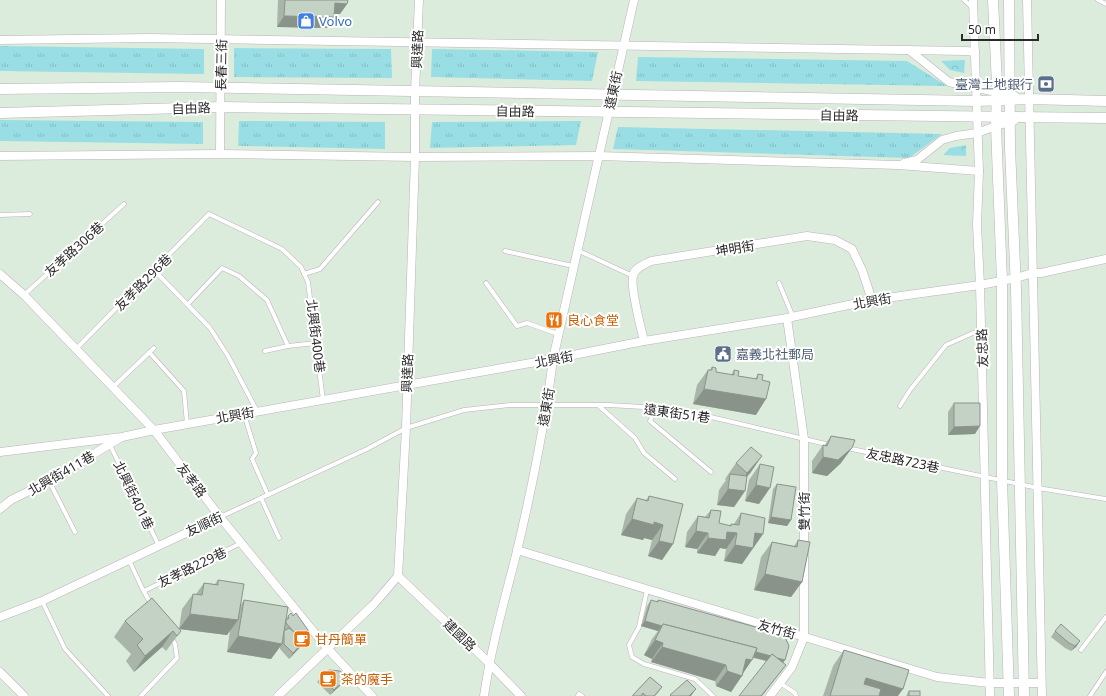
<svg xmlns="http://www.w3.org/2000/svg" width="1106" height="696" font-family="'Noto Sans','Noto Sans TC',sans-serif">
	<style>
		.grass { fill: url(#grass-tufts) }
		.forest { fill: url(#forest-crowns) }
		.lines { fill: none; stroke-linecap: round; stroke-linejoin: round }
		.service-casing { stroke: #beb0bb; stroke-width: 5 }
		.minor-casing { stroke: #beb0bb; stroke-width: 9 }
		.tertiary-casing { stroke: #beb0bb; stroke-width: 11 }
		.service { stroke: #fff; stroke-width: 4 }
		.minor { stroke: #fff; stroke-width: 8 }
		.tertiary { stroke: #fff; stroke-width: 10 }
		.wall { fill: #a9b5a9 }
		.shaded-wall { fill: #89938a }
		.building { fill: #c4d2c5; stroke: #89938a }
		.labels { text-anchor: middle; dominant-baseline: central; stroke-width: 4; stroke-linejoin: round; paint-order: stroke }
		.shop-label { font-size: 13px; fill: #366cbe; stroke: #fff; text-anchor: start }
		.street-label { font-size: 13px; fill: #2a2a2a; stroke: #fff }
		.service-label { font-size: 13px; fill: #4e5e75; stroke: #fff; text-anchor: end }
		.food-label { font-size: 13px; fill: #c56008; stroke: #fff; text-anchor: start }
	</style>
	<defs>
		<pattern id="grass-tufts" width="24" height="20" patternUnits="userSpaceOnUse"><rect width="24" height="20" fill="#98dee4"/><path d="M3 7l-1-3M5 7V3M7 7l1-3M15 17l-1-3M17 17v-4M19 17l1-3" fill="none" stroke="#83bfc4"/></pattern>
		<pattern id="forest-crowns" width="20" height="18" patternUnits="userSpaceOnUse"><rect width="20" height="18" fill="#98dee4"/><path d="M2 6a3 3 0 1 1 6 0M12 15a3 3 0 1 1 6 0" fill="none" stroke="#83bfc4"/></pattern>
	</defs>
	<rect width="100%" height="100%" fill="#dcecdc"/>
	<!-- grass -->
	<g class="grass">
		<polygon points="0,46 204,49 204,74 0,71"/>
		<polygon points="234,48 391,49 392,78 234,77"/>
		<polygon points="432,49 598,52 592,81 431,77"/>
		<polygon points="638,57 907,61 947,86 636,81"/>
		<polygon points="0,120 203,122 203,144 0,141"/>
		<polygon points="239,121 385,122 385,149 238,146"/>
		<polygon points="581,121 576,145 430,148 432,122"/>
		<polygon points="618,127 942,134 909,158 613,149"/>
	</g>
	<!-- forest -->
	<g class="forest">
		<polygon points="965,60 964,73 950,70 941,61"/>
		<polygon points="966,145 966,156 943,155 950,148"/>
	</g>
	<g class="lines">
		<defs>
			<g id="service">
				<polyline points="964,0 972,7"/>
				<polyline points="1098,0 1106,4"/>
				<polyline points="0,215 30,214"/>
				<polyline points="577,250 633,276"/>
				<polyline points="505,251 573,266"/>
				<polyline points="154,270 210,328 228,356 257,411"/>
				<polyline points="304,274 320,269 378,202"/>
				<polyline points="486,283 517,326 527,323 558,334"/>
				<polyline points="779,283 793,317"/>
				<polyline points="24,295 124,204"/>
				<polyline points="188,304 222,268 239,276 267,300 288,346 316,343"/>
				<polyline points="76,349 209,214 282,249 301,267 308,282 323,400"/>
				<polyline points="265,351 288,346"/>
				<polyline points="149,352 184,391 187,424"/>
				<polyline points="113,387 154,348"/>
				<polyline points="599,406 635,438 644,453 675,479"/>
				<polyline points="900,406 910,390 946,345 973,333 981,333"/>
				<polyline points="655,409 650,421 711,472"/>
				<polyline points="244,414 256,453 252,459 268,495"/>
				<polyline points="110,445 159,546"/>
				<polyline points="847,448 1038,488 1106,499"/>
				<polyline points="49,481 75,532"/>
				<polyline points="261,498 279,538"/>
				<polyline points="220,517 367,449 406,428 464,410 510,405 609,405 643,407 694,413 830,445"/>
				<polyline points="129,560 142,588 151,604"/>
				<polyline points="647,590 639,627 629,645 632,657 644,664 695,679 713,696"/>
				<polyline points="144,591 241,543"/>
				<polyline points="42,601 65,649 108,696"/>
				<polyline points="1081,650 1106,617"/>
				<polyline points="780,683 795,693 796,696"/>
				<polyline points="141,696 177,658 175,644 171,637"/>
				<polyline points="578,696 579,694 582,696"/>
				<polyline points="1090,696 1106,672"/>
			</g>
			<g id="minor">
				<polyline points="973,0 979,171 977,225 980,285 990,696"/>
				<polyline points="1027,0 1042,696"/>
				<polyline points="0,40 149,38 966,51 975,52"/>
				<polyline points="909,50 949,82 1015,96"/>
				<polyline points="220,154 221,0"/>
				<polyline points="0,156 220,154 415,157 598,156 898,165 979,171"/>
				<polyline points="904,163 917,160 942,140 956,136 977,133 996,126 1014,121"/>
				<polyline points="0,274 24,295 154,430 220,517 327,648 372,696"/>
				<path d="M644,341C641,328 630,287 633,276C634,268 644,265 651,261L807,236L835,240L852,249L862,270L872,300"/>
				<polyline points="0,452 122,437 154,430 553,359 644,341 787,318 872,300 980,285 1016,278 1033,273 1041,273 1106,259"/>
				<polyline points="0,509 11,500 49,481 120,438"/>
				<polyline points="517,550 937,677 989,683 1041,683"/>
				<polyline points="398,576 488,662 521,696"/>
				<polyline points="0,617 42,601 220,517"/>
				<polyline points="0,672 24,696"/>
				<polyline points="278,696 374,604 398,576 406,428 415,157 415,91 419,0"/>
				<path d="M484,696C491,647 505,599 517,551C532,488 545,423 553,359L634,0"/>
				<polyline points="770,696 792,667 804,637 804,439 787,318"/>
			</g>
			<g id="tertiary">
				<polyline points="993,0 997,85 996,126 1002,281 1002,480 1009,696"/>
				<polyline points="1009,0 1010,148 1016,289 1024,696"/>
				<polyline points="0,89 180,87 977,101 1029,99 1106,101"/>
				<polyline points="0,113 220,107 1106,118"/>
			</g>
		</defs>
		<!-- service casing -->
		<use href="#service" class="service-casing"/>
		<!-- minor casing -->
		<use href="#minor" class="minor-casing"/>
		<!-- tertiary casing -->
		<use href="#tertiary" class="tertiary-casing"/>
		<!-- service -->
		<use href="#service" class="service"/>
		<!-- minor -->
		<use href="#minor" class="minor"/>
		<!-- tertiary -->
		<use href="#tertiary" class="tertiary"/>
	</g>
	<!-- wall -->
	<g class="wall">
		<polygon points="278,0 348,0 347,4 340,14 335,14 334,17 327,28 277,27"/>
		<polygon points="712,367 716,372 731,375 734,370 738,376 755,379 758,374 756,415 693,404 697,385 708,370 710,370"/>
		<polygon points="954,403 975,434 948,435 948,412"/>
		<polygon points="831,436 841,463 827,476 812,473 812,461 823,445 824,446"/>
		<polygon points="736,463 751,472 747,477 745,491 734,507 717,505 719,490 726,480 725,479"/>
		<polygon points="760,464 759,504 745,501 749,480"/>
		<polygon points="777,484 791,520 787,526 768,523 773,489"/>
		<polygon points="649,496 673,544 662,560 648,556 652,540 644,538 643,540 621,535 626,514 637,498 646,500"/>
		<polygon points="711,510 719,523 730,526 731,524 734,524 741,513 763,534 742,564 724,561 726,549 720,548 715,556 697,553 697,549 685,547 687,532 698,516 705,517"/>
		<polygon points="798,540 802,582 791,597 754,590 761,557 772,542 794,546"/>
		<polygon points="218,580 240,606 244,600 287,618 288,616 304,643 289,659 280,649 280,647 271,659 227,652 230,630 227,635 179,629 181,631 166,651 162,647 134,672 126,661 131,654 114,637 125,621 179,629 182,609 193,594 196,594 204,583 215,584"/>
		<polygon points="651,600 657,602 658,600 785,660 783,663 786,665 780,673 767,661 753,658 731,692 716,686 715,681 651,662 652,659 644,655 652,639 658,631 641,626 647,606"/>
		<polygon points="1055,631 1076,647 1071,651 1065,648 1051,637"/>
		<polygon points="844,650 898,696 823,696 833,666"/>
		<polygon points="321,677 347,678 343,683 330,695 317,682"/>
		<polygon points="650,677 662,687 658,693 655,696 632,696"/>
		<polygon points="909,691 920,696 906,696"/>
	</g>
	<!-- shaded-wall -->
	<g class="shaded-wall">
		<polygon points="335,3 347,4 340,14 327,14"/>
		<polygon points="284,16 334,17 327,28 277,27"/>
		<polygon points="704,389 766,399 756,415 693,404"/>
		<polygon points="980,426 975,434 948,435 954,427"/>
		<polygon points="852,448 841,463 827,476 812,473 823,457"/>
		<polygon points="762,456 751,472 736,489 747,473"/>
		<polygon points="756,485 770,488 759,504 745,501"/>
		<polygon points="728,489 745,491 734,507 717,505"/>
		<polygon points="771,517 791,520 787,526 768,523"/>
		<polygon points="632,519 654,522 663,525 652,540 644,538 643,540 621,535"/>
		<polygon points="696,531 708,533 697,549 685,547"/>
		<polygon points="727,532 737,533 726,549 720,548 715,556 697,553 708,538"/>
		<polygon points="755,533 763,534 742,564 724,561 735,545"/>
		<polygon points="659,541 673,544 662,560 648,556"/>
		<polygon points="765,574 802,582 791,597 754,590"/>
		<polygon points="190,614 238,620 227,635 179,629"/>
		<polygon points="645,621 662,626 658,631 641,626"/>
		<polygon points="662,626 785,660 781,665 659,631"/>
		<polygon points="173,631 162,647 134,672 145,656"/>
		<polygon points="238,636 282,644 271,659 227,652"/>
		<polygon points="308,637 304,643 289,659 293,653"/>
		<polygon points="655,640 663,643 652,659 644,655"/>
		<polygon points="1080,641 1076,647 1071,651 1075,646"/>
		<polygon points="662,647 726,665 715,681 651,662"/>
		<polygon points="746,659 752,660 741,676 742,676 731,692 716,686 727,671"/>
		<polygon points="786,665 780,673 762,696 761,696"/>
		<polygon points="347,678 343,683 330,695 334,690"/>
		<polygon points="866,678 903,689 898,696 863,696 855,694"/>
		<polygon points="696,689 691,696 689,696"/>
	</g>
	<!-- building -->
	<g class="building">
		<polygon points="285,0 348,0 347,4 335,3 334,17 284,16"/>
		<polygon points="712,367 716,368 716,372 734,375 734,370 739,371 738,376 757,379 758,374 763,375 762,380 770,382 766,399 704,389 708,370 712,370"/>
		<polygon points="954,403 980,403 980,426 954,427"/>
		<polygon points="831,436 855,440 852,448 838,460 823,457 823,445 827,446"/>
		<polygon points="751,447 762,456 747,473 736,463"/>
		<polygon points="760,464 774,467 770,488 756,485"/>
		<polygon points="730,474 747,476 745,491 728,489"/>
		<polygon points="777,484 796,487 791,520 771,517"/>
		<polygon points="649,496 683,504 673,544 659,541 663,525 654,522 654,525 632,519 637,498 648,501"/>
		<polygon points="711,510 721,511 719,523 731,526 731,524 739,525 741,513 765,518 763,534 755,533 753,548 735,545 737,533 727,532 726,540 708,538 708,533 696,531 698,516 709,518"/>
		<polygon points="798,540 810,542 802,582 765,574 772,542 797,547"/>
		<polygon points="218,580 244,584 238,620 190,614 193,594 202,595 204,583 218,585"/>
		<polygon points="152,598 181,631 177,636 173,631 145,656 137,645 143,639 125,621"/>
		<polygon points="244,600 288,607 282,644 238,636"/>
		<polygon points="651,600 658,602 658,600 666,602 784,635 789,646 785,660 777,658 772,654 771,656 756,652 757,648 663,624 662,626 645,621"/>
		<polygon points="291,613 293,616 296,613 308,630 308,637 293,653 284,644 284,631 289,628 294,632 286,623 286,620 289,618 288,616"/>
		<polygon points="663,624 757,648 752,660 746,659 742,676 727,671 726,665 662,647 663,643 655,640"/>
		<polygon points="1061,624 1080,641 1075,646 1069,643 1055,631"/>
		<polygon points="844,650 909,670 903,689 866,678 864,684 881,689 879,696 830,696"/>
		<polygon points="772,654 786,665 761,696 739,696"/>
		<polygon points="329,670 340,671 347,678 334,690 321,677"/>
		<polygon points="650,677 662,687 654,696 646,696 643,693 641,696 633,696 633,695"/>
		<polygon points="687,680 696,689 689,696 671,696 670,695"/>
		<rect x="909" y="691" width="11" height="5"/>
	</g>
	<!-- icons -->
	<defs>
		<symbol id="shop-square" viewBox="-11 -11 22 22"><rect x="-9" y="-9" width="18" height="18" rx="4" fill="#3f7fe0" stroke="#fff"/><path d="M-5-2.5h2.3a2.7 3.5 0 0 1 5.4 0H5L5.5 6h-11ZM-1.5-2.5h3a1.5 2.3 0 0 0-3 0Z" fill="#fff"/></symbol>
		<symbol id="bank-square" viewBox="-11 -11 22 22"><rect x="-9" y="-9" width="18" height="18" rx="4" fill="#5c6f8a" stroke="#fff"/><path d="M-6-4H6V4H-6ZM0-2.3a2.3 2.3 0 1 0 0 4.6a2.3 2.3 0 1 0 0-4.6Z" fill="#fff"/></symbol>
		<symbol id="restaurant-square" viewBox="-11 -11 22 22"><rect x="-9" y="-9" width="18" height="18" rx="4" fill="#e8710a" stroke="#fff"/><path d="M-5-6h1v4h1v-4h1v4h1v-4h1v5L-1.5 .5V6h-2V.5L-5-1ZM5-6V6H3V1.5H1.5Q1.5-4 5-6Z" fill="#fff"/></symbol>
		<symbol id="civic-square" viewBox="-11 -11 22 22"><rect x="-9" y="-9" width="18" height="18" rx="4" fill="#5c6f8a" stroke="#fff"/><path d="M-.6-6.5H3V-4.5H.6V-3L4-1V1h2V6H-6V1h2V-1L-.6-3ZM-1.2 2.5V6h2.4V2.5Z" fill="#fff"/></symbol>
		<symbol id="cafe-square" viewBox="-11 -11 22 22"><rect x="-9" y="-9" width="18" height="18" rx="4" fill="#e8710a" stroke="#fff"/><path d="M-5.5-4.5H6V0H3Q3 3.5 0 3.5H-2.5Q-5.5 3.5-5.5 0ZM3-3.2v2h1.7v-2ZM-6 4.5H4V6H-6Z" fill="#fff"/></symbol>
	</defs>
	<g fill-rule="evenodd">
		<use href="#shop-square" x="296" y="11" width="20" height="20"/>
		<use href="#bank-square" x="1036" y="74" width="20" height="20"/>
		<use href="#restaurant-square" x="544" y="310" width="20" height="20"/>
		<use href="#civic-square" x="713" y="344" width="20" height="20"/>
		<use href="#cafe-square" x="292" y="629" width="20" height="20"/>
		<use href="#cafe-square" x="318" y="669" width="20" height="20"/>
	</g>
	<g class="labels">
		<!-- shop labels -->
		<g class="shop-label">
			<text x="319" y="21">Volvo</text>
		</g>
		<!-- street labels -->
		<g class="street-label">
			<text transform="translate(417 49) rotate(-88)">興達路</text>
			<text transform="translate(221 65) rotate(-89)">長春三街</text>
			<text transform="translate(613 90) rotate(-78)">遠東街</text>
			<text transform="translate(191 108) rotate(-2)">自由路</text>
			<text transform="translate(515 111) rotate(1)">自由路</text>
			<text transform="translate(839 115) rotate(1)">自由路</text>
			<text transform="translate(735 248) rotate(-9)">坤明街</text>
			<text transform="translate(74 249) rotate(-42)">友孝路306巷</text>
			<text transform="translate(143 282) rotate(-45)">友孝路296巷</text>
			<text transform="translate(872 301) rotate(-10)">北興街</text>
			<text transform="translate(316 336) rotate(83)">北興街400巷</text>
			<text transform="translate(982 348) rotate(-92)">友忠路</text>
			<text transform="translate(554 359) rotate(-11)">北興街</text>
			<text transform="translate(407 373) rotate(-88)">興達路</text>
			<text transform="translate(546 407) rotate(-80)">遠東街</text>
			<text transform="translate(677 413) rotate(8)">遠東街51巷</text>
			<text transform="translate(235 415) rotate(-10)">北興街</text>
			<text transform="translate(903 460) rotate(12)">友忠路723巷</text>
			<text transform="translate(61 473) rotate(-30)">北興街411巷</text>
			<text transform="translate(192 480) rotate(53)">友孝路</text>
			<text transform="translate(134 495) rotate(64)">北興街401巷</text>
			<text transform="translate(804 511) rotate(-90)">雙竹街</text>
			<text transform="translate(204 524) rotate(-25)">友順街</text>
			<text transform="translate(192 567) rotate(-26)">友孝路229巷</text>
			<text transform="translate(777 629) rotate(16)">友竹街</text>
			<text transform="translate(460 635) rotate(44)">建國路</text>
		</g>
		<!-- service labels -->
		<g class="service-label">
			<text x="1033" y="84">臺灣土地銀行</text>
			<text x="736" y="354" text-anchor="start">嘉義北社郵局</text>
		</g>
		<!-- food labels -->
		<g class="food-label">
			<text x="567" y="320">良心食堂</text>
			<text x="315" y="639">甘丹簡單</text>
			<text x="341" y="679">茶的魔手</text>
		</g>
	</g>
	<!-- scale -->
	<path d="M962 34v6h76v-6" fill="none" stroke="#2a2a2a" stroke-width="2"/>
	<text x="968" y="34" font-size="12" fill="#2a2a2a" stroke="#ffffff" stroke-width="3" paint-order="stroke">50 m</text>
</svg>
